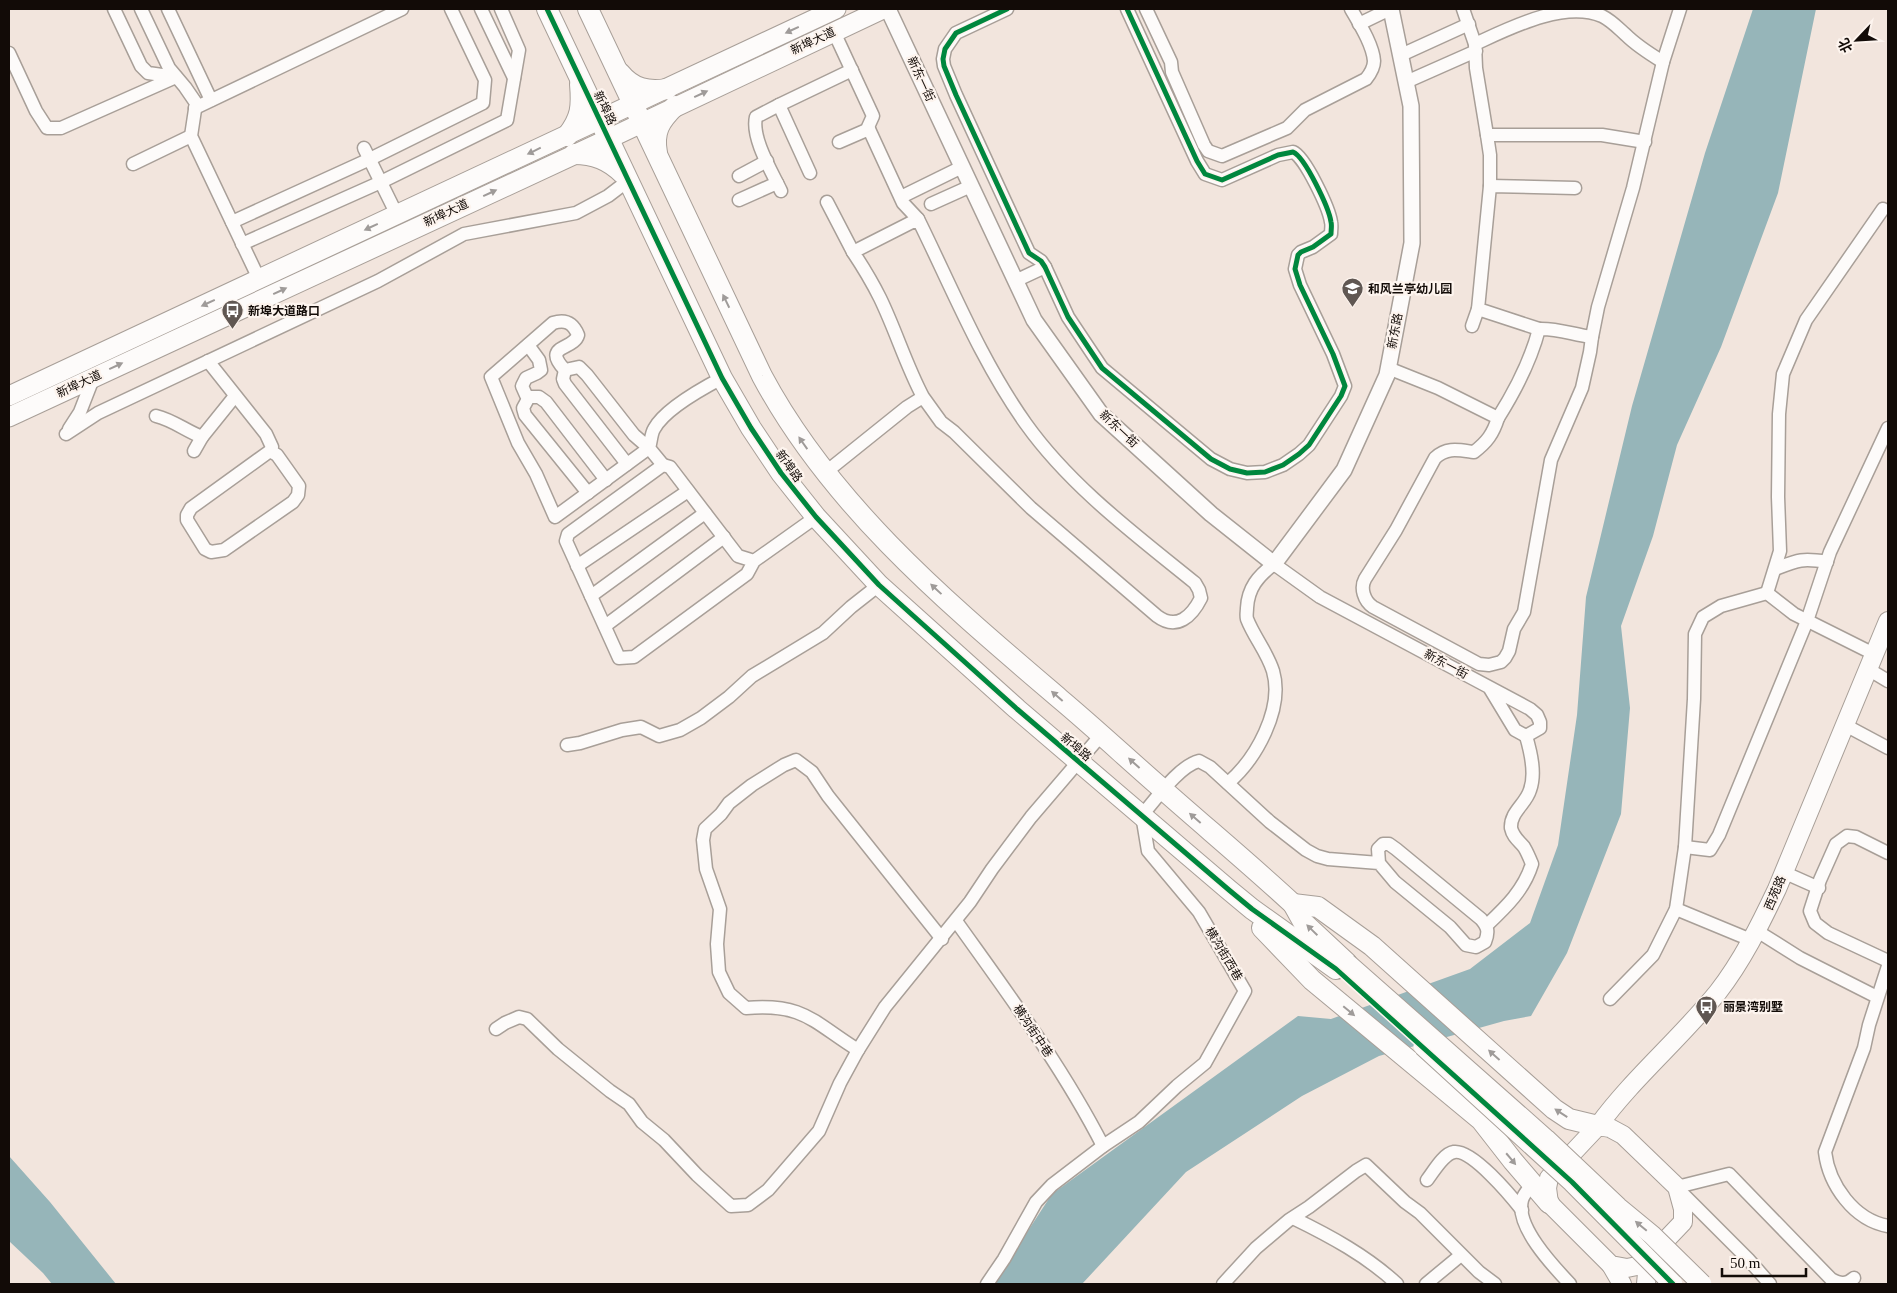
<svg xmlns="http://www.w3.org/2000/svg" width="1897" height="1293" font-family="'Times New Roman','Noto Sans SC',serif">
	<style>
		.water { fill: #96b5b9 }
		.lines { fill: none; stroke-linecap: round; stroke-linejoin: round }
		.minor-casing { stroke: #a89f98; stroke-width: 15 }
		.tertiary-casing { stroke: #a89f98; stroke-width: 18 }
		.secondary-casing { stroke: #a89f98; stroke-width: 20 }
		.primary-casing { stroke: #a89f98; stroke-width: 21 }
		.trunk-casing { stroke: #a89f98; stroke-width: 22 }
		.minor { stroke: #fdfbfa; stroke-width: 12 }
		.tertiary { stroke: #fdfbfa; stroke-width: 15 }
		.secondary { stroke: #fdfbfa; stroke-width: 18 }
		.primary { stroke: #fdfbfa; stroke-width: 19 }
		.trunk { stroke: #fdfbfa; stroke-width: 20 }
		.primary-bridge-casing { stroke: #a89f98; stroke-width: 21; stroke-linecap: butt }
		.primary-bridge { stroke: #fdfbfa; stroke-width: 19 }
		.cycleway-casing { stroke: #fdf4ee; stroke-width: 8 }
		.cycleway { stroke: #00873e; stroke-width: 5 }
		.oneway { fill: #9f9b99 }
		.labels { text-anchor: middle; dominant-baseline: central; stroke-width: 4.5; stroke-linejoin: round; paint-order: stroke }
		.street-label { font-size: 12px; fill: #120b07; stroke: #fdf4ee }
		.poi-label { font-size: 12px; font-weight: bold; fill: #120b07; stroke: #fdf4ee; text-anchor: start }
	</style>
	<rect width="100%" height="100%" fill="#f2e5dd"/>
	<!-- water -->
	<g class="water">
		<polygon points="1753,9 1816,9 1778,193 1721,347 1677,445 1653,536 1621,626 1630,708 1621,814 1567,953 1531,1016 1504,1021 1379,1056 1302,1096 1186,1172 1082,1284 993,1284 1052,1194 1298,1016 1331,1019 1470,969 1530,923 1558,845 1577,715 1586,597 1632,406 1705,153"/>
		<polygon points="9,1156 50,1202 116,1284 52,1284 43,1273 9,1241"/>
	</g>
	<g class="lines">
		<defs>
			<g id="minor">
				<polyline points="114,9 141,66 148,73 176,77"/>
				<polyline points="141,9 169,68 185,87 196,103 191,136 259,279"/>
				<polyline points="168,9 211,100"/>
				<polyline points="481,9 514,78"/>
				<path d="M1007,9L956,33L945,49L943,59L944,66L956,95L1029,253L1041,261L1045,267L1068,317L1102,368L1211,459L1230,469L1247,473L1265,472L1283,465L1299,454L1309,445L1341,396L1345,386L1333,354L1300,285L1295,269L1298,255L1301,252L1313,247L1331,234C1331,230 1332,225 1331,222C1329,208 1305,157 1293,152L1278,155L1222,180L1205,174L1197,161L1127,9"/>
				<path d="M1146,9L1171,62L1172,72L1204,145L1208,151L1222,156L1287,128L1305,110L1366,79C1370,74 1374,68 1374,61C1373,45 1359,23 1351,9"/>
				<polyline points="1463,9 1475,44 1476,68 1487,135"/>
				<polyline points="1359,24 1390,9"/>
				<polyline points="834,32 873,116 868,127 903,203 918,219"/>
				<path d="M1475,44C1510,28 1564,0 1602,16C1612,21 1618,28 1626,35C1637,46 1650,54 1663,62"/>
				<polyline points="9,53 36,111 47,128 61,128 176,77"/>
				<polyline points="1401,55 1469,24"/>
				<polyline points="1406,82 1476,51"/>
				<path d="M779,105L756,117C751,138 772,172 781,191"/>
				<polyline points="195,108 402,9"/>
				<polyline points="839,142 869,129"/>
				<polyline points="364,148 397,215"/>
				<polyline points="133,164 191,136"/>
				<polyline points="810,173 779,105 852,70"/>
				<polyline points="739,176 767,161"/>
				<polyline points="1490,186 1490,155 1487,135 1602,135 1645,142"/>
				<polyline points="901,197 962,167"/>
				<polyline points="739,200 777,183"/>
				<polyline points="827,202 853,252"/>
				<polyline points="931,204 971,186"/>
				<polyline points="232,222 370,159 483,103 485,80 451,9"/>
				<polyline points="242,244 381,182 507,120 519,50 501,9"/>
				<polyline points="1015,281 1045,267"/>
				<polyline points="1472,326 1478,309"/>
				<polyline points="1539,329 1478,309 1490,186 1575,188"/>
				<polyline points="528,345 539,360 541,370 537,373 526,378 522,386 526,395 529,397 539,397 546,402 606,480"/>
				<polyline points="208,361 266,434 272,447 270,451 191,508 187,515 187,520 205,549 211,552 224,550 293,502 298,495 299,486 277,455 270,451"/>
				<path d="M1388,368L1438,388L1498,418C1493,434 1487,442 1474,452C1458,450 1447,447 1435,458L1396,530L1365,579C1360,588 1364,601 1373,607L1479,664L1489,665L1501,662L1505,658L1509,651L1514,629L1524,612L1551,460L1582,388L1590,352L1592,337L1598,307L1633,188L1663,62L1680,9"/>
				<polyline points="565,370 563,379 565,384 627,464"/>
				<polyline points="529,397 523,408 525,415 588,493"/>
				<path d="M156,416C173,420 186,431 202,437L235,396"/>
				<path d="M1498,418C1515,391 1531,360 1539,329C1557,328 1574,335 1592,337"/>
				<polyline points="69,429 80,412 94,376"/>
				<polyline points="66,434 98,413 378,281 464,234 576,213 608,196 629,180"/>
				<polyline points="194,451 202,437"/>
				<path d="M663,465L649,448L555,517L536,474L518,443L491,377L553,323C566,319 573,323 578,335C574,350 541,345 565,370L579,367L587,375L634,435L649,448C651,442 651,434 654,429C664,410 703,388 722,378"/>
				<path d="M826,472L907,407L923,397L941,422L954,432L1031,508L1157,616C1177,631 1192,616 1201,598L1199,590L1195,583C1136,535 1071,487 1026,424C981,361 952,288 918,219L853,252C863,267 872,282 880,298C896,331 906,365 923,397"/>
				<polyline points="754,561 738,556 670,467 663,465 568,534 566,541 619,658 634,657 747,574 754,561 816,517"/>
				<polyline points="577,566 688,491"/>
				<path d="M1775,569C1798,560 1802,558 1827,562"/>
				<polyline points="1767,593 1780,551 1778,497 1779,414 1783,374 1806,320 1883,209"/>
				<polyline points="591,596 705,513"/>
				<polyline points="605,626 724,537"/>
				<polyline points="1868,669 1888,681"/>
				<polyline points="1845,725 1888,748"/>
				<polyline points="567,745 580,743 622,730 641,727 659,736 680,730 701,718 729,697 752,676 823,633 851,607 879,585"/>
				<path d="M1228,783C1256,759 1284,709 1273,671C1267,652 1254,637 1247,619C1246,615 1247,612 1247,608C1248,588 1258,576 1274,564L1320,597L1530,709L1537,715L1540,722V728L1526,736L1515,730L1489,687"/>
				<polyline points="1685,847 1710,850 1719,835 1807,621 1830,552 1888,428"/>
				<polyline points="1888,853 1856,837 1847,836 1836,844 1820,880 1810,911 1815,923 1828,933 1888,961"/>
				<polyline points="1783,872 1819,888"/>
				<polyline points="1676,909 1751,940"/>
				<path d="M956,921C1008,994 1062,1066 1103,1146"/>
				<path d="M1487,925C1506,907 1524,890 1532,864C1530,859 1527,852 1524,847C1518,840 1513,837 1511,828C1510,812 1526,804 1530,790C1536,774 1531,753 1526,736"/>
				<polyline points="1757,931 1800,958 1877,997"/>
				<polyline points="1610,999 1653,955 1676,909 1685,847 1694,699 1695,634 1703,617 1721,606 1767,593 1794,614 1874,654"/>
				<polyline points="496,1029 505,1023 519,1017 527,1019 558,1049 610,1091 629,1104 642,1122 664,1140 697,1175 731,1206 748,1205 768,1190 819,1131 840,1083 858,1050 885,1007 970,902 992,869 1031,817 1102,734"/>
				<path d="M858,1050C813,1022 804,1003 746,1008L729,993L719,972L717,944L720,909L706,869L703,840L705,829L721,814L729,803L752,785L784,765L796,760L812,772L828,796L942,939"/>
				<path d="M1427,1180C1434,1171 1443,1154 1454,1152C1472,1149 1511,1196 1522,1210"/>
				<path d="M1533,1183C1530,1188 1524,1193 1522,1200C1515,1226 1553,1266 1570,1284"/>
				<path d="M1677,1187L1729,1174L1831,1279C1840,1284 1846,1285 1854,1278"/>
				<polyline points="1678,1189 1748,1259 1770,1284"/>
				<path d="M1293,1218C1330,1236 1367,1256 1397,1284"/>
				<path d="M1888,1226C1854,1220 1829,1185 1825,1152L1864,1048L1869,1025L1888,966"/>
				<path d="M987,1284L1004,1259L1036,1202L1052,1185L1103,1146L1139,1122L1177,1086L1205,1063L1245,991L1199,912L1148,851L1142,815C1156,799 1179,766 1199,761L1210,767L1270,822L1306,850L1317,856L1328,859L1379,863L1395,882L1450,927L1466,945L1476,947L1485,942C1489,932 1488,927 1481,919L1396,849L1389,844H1383L1378,849L1379,863"/>
				<polyline points="1223,1284 1256,1248 1289,1220 1309,1207 1356,1171 1366,1165 1405,1202 1420,1213 1479,1272 1495,1284"/>
				<polyline points="1426,1284 1461,1255"/>
			</g>
			<polyline id="tertiary" points="888,9 1034,320 1101,414 1211,514 1274,564 1344,470 1387,375 1412,243 1411,106 1391,9"/>
			<g id="secondary">
				<path d="M1598,1126C1633,1078 1680,1039 1718,992C1742,961 1760,925 1777,889L1888,621"/>
				<polygon points="1598,1126 1610,1128 1623,1135 1677,1187 1683,1209 1683,1222 1642,1265 1627,1268 1611,1265 1549,1203 1547,1188 1549,1178"/>
				<polyline points="1611,1265 1622,1284"/>
				<polyline points="1642,1265 1647,1273 1646,1284"/>
			</g>
			<g id="primary">
				<polyline points="9,396 836,9"/>
				<polyline points="9,417 608,139 883,9"/>
			</g>
			<g id="trunk">
				<polyline points="547,9 722,378 751,428 781,473 816,517 879,585 1017,709 1229,890 1252,909 1336,969"/>
				<path d="M588,9L762,376C832,507 949,604 1060,699C1097,730 1132,763 1168,794C1210,831 1252,866 1293,904L1303,922L1347,963"/>
				<path d="M620,73C633,89 648,92 667,89"/>
				<path d="M567,136C581,118 582,107 580,84"/>
				<path d="M657,153C653,131 660,121 675,106"/>
				<path d="M574,154C594,154 609,160 623,174"/>
				<polyline points="1293,904 1318,907 1372,946 1554,1109 1569,1119 1598,1126"/>
				<polyline points="1262,928 1312,980 1481,1120 1513,1161 1549,1203"/>
			</g>
		</defs>
		<!-- minor casing -->
		<use href="#minor" class="minor-casing"/>
		<!-- tertiary casing -->
		<use href="#tertiary" class="tertiary-casing"/>
		<!-- secondary casing -->
		<use href="#secondary" class="secondary-casing"/>
		<!-- primary casing -->
		<use href="#primary" class="primary-casing"/>
		<!-- trunk casing -->
		<use href="#trunk" class="trunk-casing"/>
		<!-- minor -->
		<use href="#minor" class="minor"/>
		<!-- tertiary -->
		<use href="#tertiary" class="tertiary"/>
		<!-- secondary -->
		<use href="#secondary" class="secondary"/>
		<!-- primary -->
		<use href="#primary" class="primary"/>
		<!-- trunk -->
		<use href="#trunk" class="trunk"/>
		<defs>
			<g id="primary-bridge">
				<polyline points="1347,963 1546,1139 1618,1207 1652,1235 1702,1284"/>
				<polyline points="1423,1046 1572,1182 1673,1284"/>
			</g>
		</defs>
		<!-- primary-bridge casing -->
		<use href="#primary-bridge" class="primary-bridge-casing"/>
		<!-- primary-bridge -->
		<use href="#primary-bridge" class="primary-bridge"/>
		<defs>
			<g id="cycleway">
				<polyline points="547,9 722,378 751,428 781,473 816,517 879,585 1017,709 1229,890 1252,909 1336,969 1367,997 1572,1182 1673,1284"/>
				<path d="M1007,9L956,33L945,49L943,59L944,66L956,95L1029,253L1041,261L1045,267L1068,317L1102,368L1211,459L1230,469L1247,473L1265,472L1283,465L1299,454L1309,445L1341,396L1345,386L1333,354L1300,285L1295,269L1298,255L1301,252L1313,247L1331,234C1331,230 1332,225 1331,222C1329,208 1305,157 1293,152L1278,155L1222,180L1205,174L1197,161L1127,9"/>
			</g>
		</defs>
		<!-- cycleway casing -->
		<use href="#cycleway" class="cycleway-casing"/>
		<!-- cycleway -->
		<use href="#cycleway" class="cycleway"/>
	</g>
	<!-- one-way arrows -->
	<defs><path id="oneway-solid" d="M-6-.8H1V-3.2L6.5 0L1 3.2V.8H-6Z" transform="scale(1.25)"/></defs>
	<g class="oneway">
		<use href="#oneway-solid" transform="translate(792 30) rotate(155)"/>
		<use href="#oneway-solid" transform="translate(701 94) rotate(-25)"/>
		<use href="#oneway-solid" transform="translate(534 151) rotate(154)"/>
		<use href="#oneway-solid" transform="translate(490 193) rotate(-25)"/>
		<use href="#oneway-solid" transform="translate(371 227) rotate(155)"/>
		<use href="#oneway-solid" transform="translate(280 291) rotate(-25)"/>
		<use href="#oneway-solid" transform="translate(726 301) rotate(-116)"/>
		<use href="#oneway-solid" transform="translate(208 303) rotate(155)"/>
		<use href="#oneway-solid" transform="translate(116 366) rotate(-25)"/>
		<use href="#oneway-solid" transform="translate(803 443) rotate(-125)"/>
		<use href="#oneway-solid" transform="translate(936 589) rotate(-137)"/>
		<use href="#oneway-solid" transform="translate(1057 696) rotate(-139)"/>
		<use href="#oneway-solid" transform="translate(1134 763) rotate(-138)"/>
		<use href="#oneway-solid" transform="translate(1195 818) rotate(-139)"/>
		<use href="#oneway-solid" transform="translate(1312 930) rotate(-136)"/>
		<use href="#oneway-solid" transform="translate(1349 1011) rotate(40)"/>
		<use href="#oneway-solid" transform="translate(1494 1055) rotate(-138)"/>
		<use href="#oneway-solid" transform="translate(1561 1113) rotate(-147)"/>
		<use href="#oneway-solid" transform="translate(1511 1159) rotate(50)"/>
		<use href="#oneway-solid" transform="translate(1641 1226) rotate(-140)"/>
	</g>
	<!-- icons -->
	<defs>
		<symbol id="school-pin" viewBox="-11 -11 22 30"><path d="M0 17L-7.5 6A9.5 9.5 0 1 1 7.5 6Z" fill="#605752" stroke="#fdf4ee"/><path d="M0-5L7-2L0 1L-7-2ZM-4 1L0 2.5L4 1V4Q0 6-4 4Z" fill="#fff"/></symbol>
		<symbol id="bus-pin" viewBox="-11 -11 22 30"><path d="M0 17L-7.5 6A9.5 9.5 0 1 1 7.5 6Z" fill="#605752" stroke="#fdf4ee"/><path d="M-5-6H5V4H4V6H2V4H-2V6H-4V4H-5ZM-3.5-4V0h7V-4ZM-3.5 1.2v1.5H-2V1.2ZM2 1.2v1.5H3.5V1.2Z" fill="#fff"/></symbol>
	</defs>
	<g fill-rule="evenodd">
		<use href="#school-pin" x="1340" y="276" width="25" height="34"/>
		<use href="#bus-pin" x="220" y="298" width="25" height="34"/>
		<use href="#bus-pin" x="1694" y="994" width="25" height="34"/>
	</g>
	<g class="labels">
		<!-- street labels -->
		<g class="street-label">
			<text transform="translate(813 41) rotate(-25)">新埠大道</text>
			<text transform="translate(921 79) rotate(65)">新东一街</text>
			<text transform="translate(605 108) rotate(64)">新埠路</text>
			<text transform="translate(446 213) rotate(-25)">新埠大道</text>
			<text transform="translate(1395 331) rotate(-79)">新东路</text>
			<text transform="translate(79 384) rotate(-25)">新埠大道</text>
			<text transform="translate(1119 429) rotate(43)">新东一街</text>
			<text transform="translate(789 466) rotate(54)">新埠路</text>
			<text transform="translate(1446 664) rotate(28)">新东一街</text>
			<text transform="translate(1076 747) rotate(40)">新埠路</text>
			<text transform="translate(1775 893) rotate(-67)">西苑路</text>
			<text transform="translate(1224 954) rotate(59)">横沟街西巷</text>
			<text transform="translate(1033 1031) rotate(56)">横沟街中巷</text>
		</g>
		<!-- poi labels -->
		<g class="poi-label">
			<text x="1368" y="289">和风兰亭幼儿园</text>
			<text x="248" y="311">新埠大道路口</text>
			<text x="1723" y="1007">丽景湾别墅</text>
		</g>
	</g>
	<!-- border -->
	<rect width="1897" height="1293" fill="none" stroke="#120b07" stroke-width="20"/>
	<!-- north arrow -->
	<g transform="translate(1857 40) rotate(245)" stroke="#fdf4ee" stroke-width="4" paint-order="stroke">
	<path d="M0-4L9 19L0 12L-9 19Z" fill="#120b07"/>
	<text y="-8" font-size="14" font-weight="bold" text-anchor="middle" fill="#120b07">北</text>
	</g>
	<!-- scale -->
	<path d="M1722 1268v8h84v-8" fill="none" stroke="#120b07" stroke-width="2.5"/>
	<text x="1730" y="1268" font-size="15" fill="#120b07" stroke="#fdf4ee" stroke-width="4" paint-order="stroke">50 m</text>
</svg>
